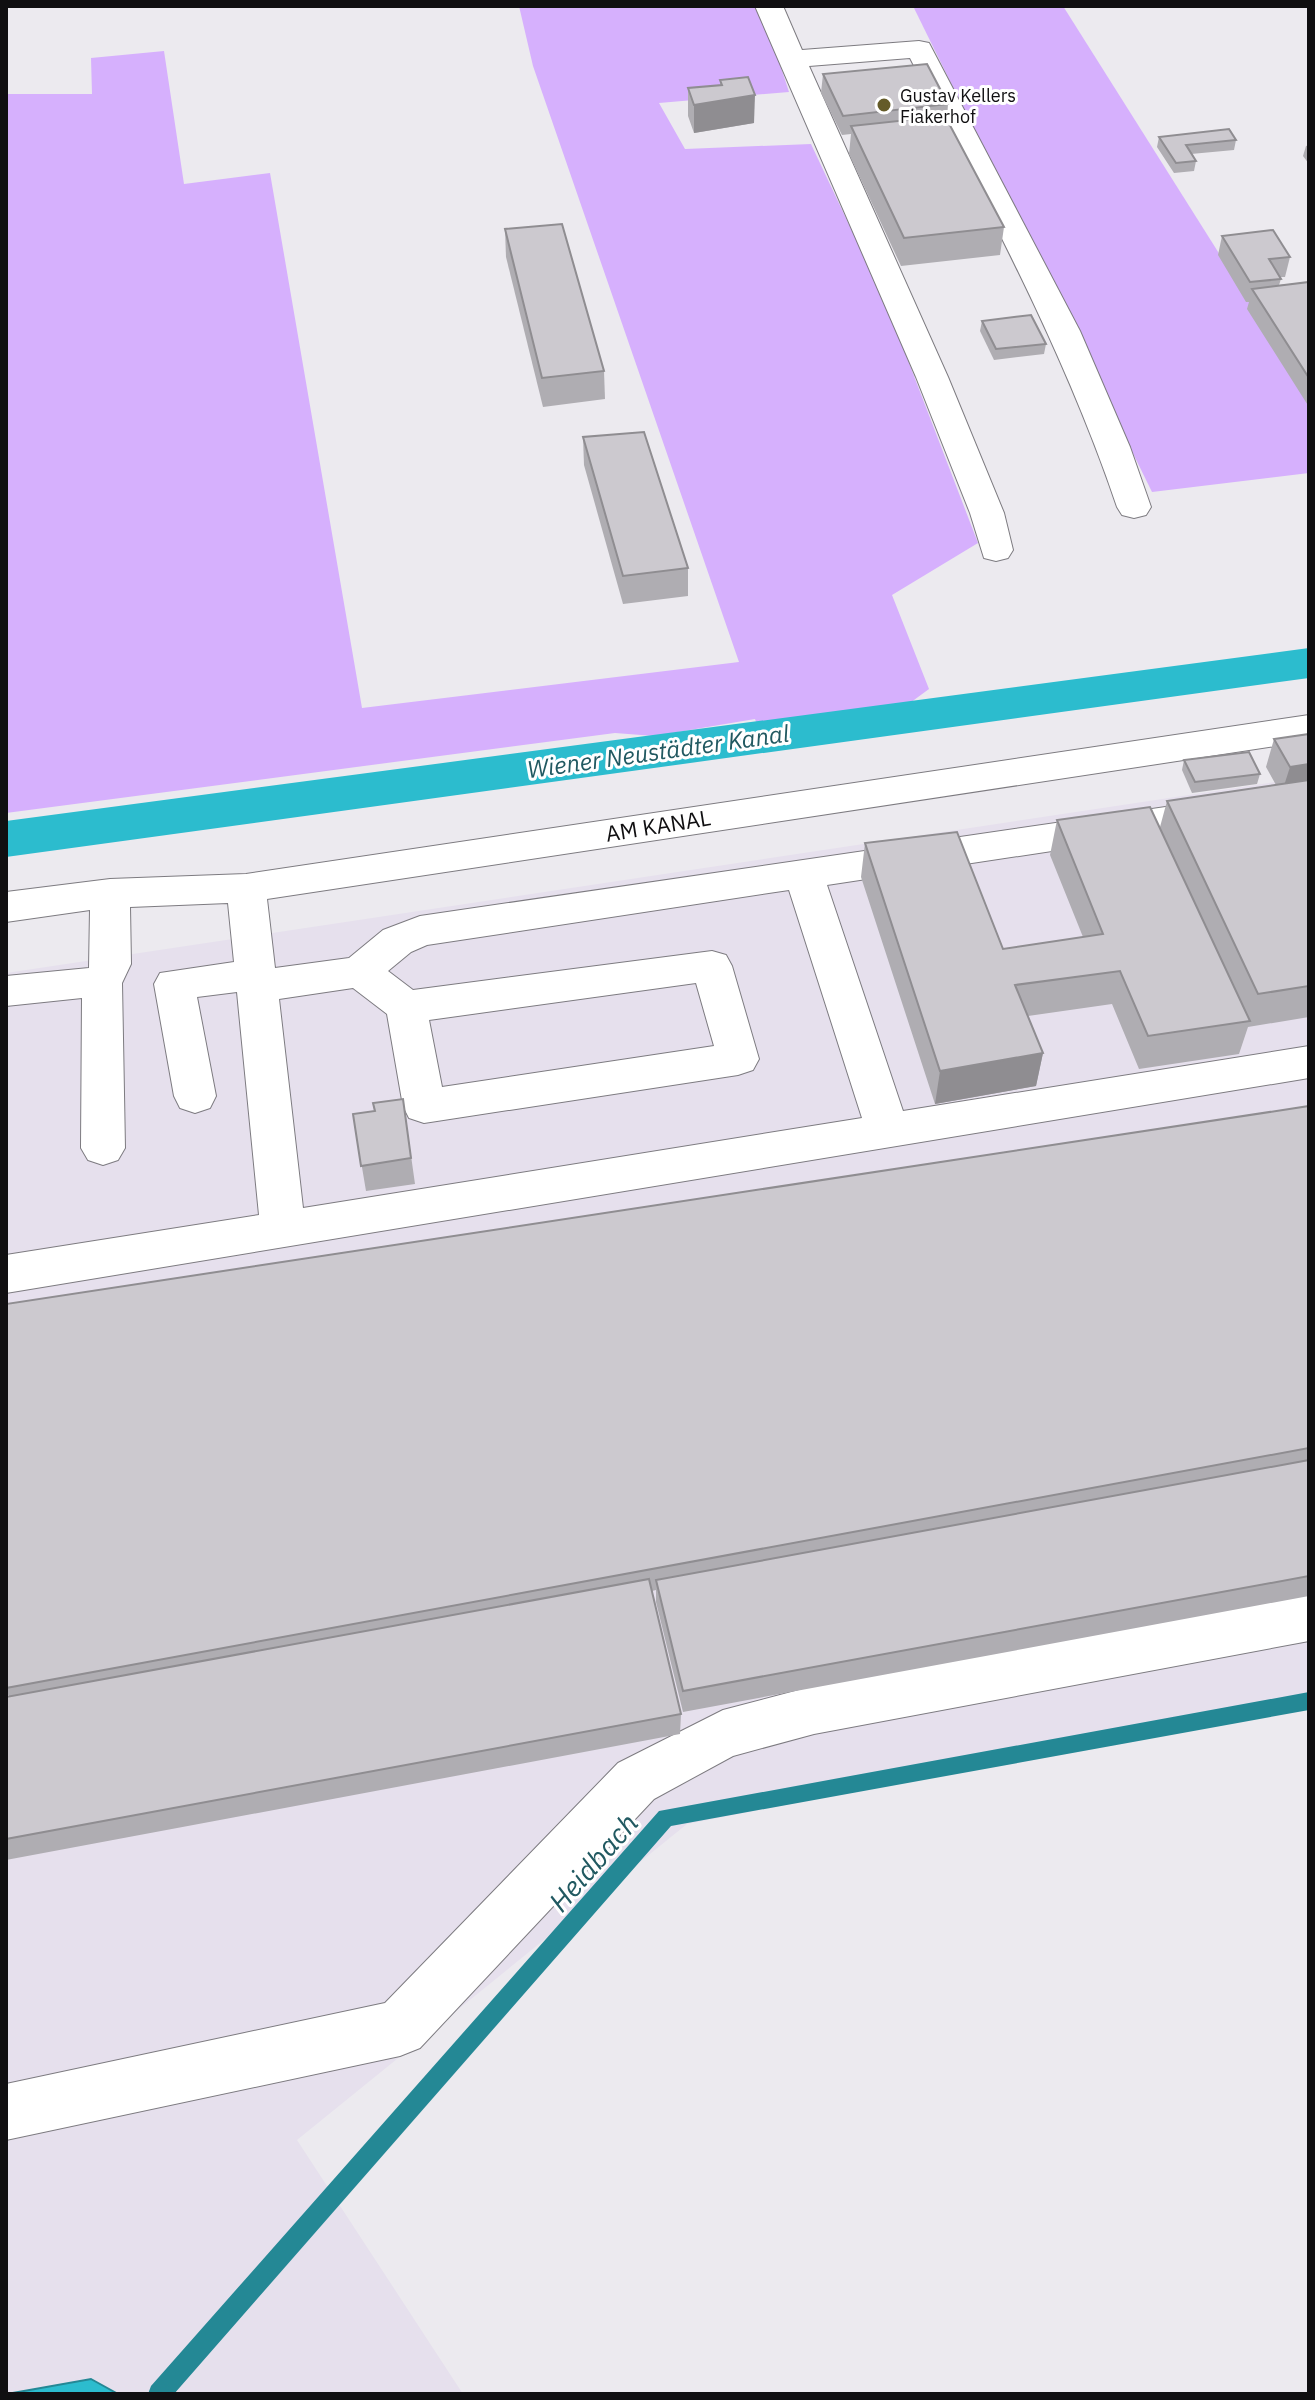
<svg xmlns="http://www.w3.org/2000/svg" width="1315" height="2400" font-family="'IBM Plex Sans',sans-serif">
	<style>
		.built { fill: #e6e0ed }
		.green { fill: #d6b0fd }
		.water { fill: #2cbcce; stroke: #248895; stroke-width: 2 }
		.lines { fill: none; stroke-linecap: round; stroke-linejoin: round }
		.stream { fill: #248895; fill-rule: evenodd }
		.canal { fill: #2cbcce; fill-rule: evenodd }
		.minor-casing { stroke: #7d7b80; stroke-width: 2 }
		.minor { fill: #fff; fill-rule: evenodd }
		.wall { fill: #afadb2 }
		.shaded-wall { fill: #8f8d91 }
		.building { fill: #ccc9cf; stroke: #8f8d91; stroke-width: 2 }
		.poi-dot { fill: #645b28; stroke: #fff; stroke-width: 3 }
		.labels { text-anchor: middle; dominant-baseline: central; stroke-width: 6; stroke-linejoin: round; paint-order: stroke }
		.far-poi-label { font-size: 18px; fill: #100f11; stroke: #fff; text-anchor: start }
		.street-label { font-size: 22px; fill: #100f11; stroke: #fff }
		.water-label { font-size: 24px; font-style: italic; fill: #215961; stroke: #fff }
		.near-water-label { font-size: 28px; font-style: italic; fill: #215961; stroke: #fff }
	</style>
	<rect width="100%" height="100%" fill="#eceaef"/>
	<!-- built -->
	<polygon class="built" points="1309,777 1309,1703 687,1824 297,2140 463,2394 6,2394 6,973"/>
	<!-- green -->
	<g class="green">
		<polygon points="519,6 761,6 789,92 659,103 685,149 811,144 886,303 978,543 892,595 929,689 899,711 758,727 755,719 654,736 615,733 6,813 6,94 92,94 91,58 164,51 184,184 270,173 362,708 739,662 533,66"/>
		<polygon points="913,6 1063,6 1309,396 1309,473 1152,492"/>
	</g>
	<!-- water -->
	<polygon class="water" points="91,2379 118,2394 7,2394"/>
	<g class="lines">
		<!-- stream -->
		<polygon class="stream" points="1309,1692 1309,1710 671,1826 174,2394 148,2394 151,2386 659,1811"/>
		<!-- canal -->
		<polygon class="canal" points="1309,648 1309,678 6,857 6,821"/>
		<defs>
			<g id="minor">
				<path d="M755,6H783L802,50L919,41L929,43L1080,331L1130,447L1151,507L1146,515L1134,518L1122,515L1117,507C1064,350 985,205 910,58L809,66L948,377L1004,513L1013,550L1008,558L996,561L984,558L970,513L916,377Z"/>
				<path d="M1309,715V741L267,899L275,968L349,958L383,930L420,916L1309,786V812L827,885L903,1111L1309,1046V1078L6,1293V1255L259,1215L237,992L197,997L216,1096L210,1108L195,1113L180,1108L174,1096L154,984L160,973L234,962L228,903L130,907L131,964L122,983L125,1148L118,1160L103,1165L88,1160L81,1148L82,998L6,1006V976L89,968L90,910L6,922V892L110,879L246,874ZM789,890L862,1118L303,1208L279,999L353,988L387,1014L403,1106L409,1118L424,1123L738,1075L753,1070L759,1059L732,966L726,955L712,951L413,990L388,971L411,952L427,945ZM696,983L714,1046L442,1087L429,1020Z"/>
				<polygon points="1309,1595 1309,1641 814,1734 733,1756 654,1799 420,2048 400,2056 6,2140 6,2084 385,2003 618,1763 723,1710 814,1686"/>
			</g>
		</defs>
		<!-- minor casing -->
		<use href="#minor" class="minor-casing"/>
		<!-- minor -->
		<use href="#minor" class="minor"/>
	</g>
	<!-- wall -->
	<g class="wall">
		<polygon points="823,74 948,104 947,119 1004,227 1000,255 901,266 849,154 851,134 842,135 821,93"/>
		<polygon points="720,80 754,123 694,133 688,116 688,88 720,85"/>
		<polygon points="1159,137 1236,140 1234,150 1191,154 1196,161 1194,171 1174,173 1157,147"/>
		<polygon points="1309,145 1309,164 1303,156 1306,146"/>
		<polygon points="505,229 604,371 605,399 543,407 506,257"/>
		<polygon points="1222,236 1290,257 1285,277 1280,277 1281,279 1279,285 1309,282 1309,407 1247,309 1249,302 1246,302 1218,255"/>
		<polygon points="982,321 1046,344 1044,354 994,360 980,331"/>
		<polygon points="583,437 688,568 688,596 623,604 584,465"/>
		<polygon points="1309,734 1309,1017 1248,1027 1239,1054 1139,1069 1112,1004 1028,1016 1043,1053 1036,1086 935,1104 861,877 865,843 1003,949 1083,937 1050,855 1057,820 1160,827 1167,801 1276,785 1266,767 1274,739"/>
		<polygon points="1184,760 1260,774 1257,784 1192,793 1182,770"/>
		<polygon points="403,1099 415,1184 366,1191 353,1114 374,1111 373,1103"/>
		<polygon points="1309,1106 1309,1596 683,1712 656,1602 656,1590 652,1591 681,1714 680,1734 6,1860 6,1697 9,1696 6,1692 6,1304"/>
	</g>
	<!-- shaded-wall -->
	<g class="shaded-wall">
		<polygon points="755,95 754,123 694,133 694,105"/>
		<polygon points="1309,764 1309,790 1281,795 1290,767"/>
		<polygon points="1043,1053 1036,1086 935,1104 940,1071"/>
	</g>
	<!-- building -->
	<g class="building">
		<polygon points="927,64 948,104 843,116 823,74"/>
		<polygon points="748,77 755,95 694,105 688,88 722,85 720,80"/>
		<polygon points="945,116 1004,227 904,238 851,126"/>
		<polygon points="1229,129 1236,140 1186,145 1196,161 1176,163 1159,137"/>
		<polygon points="562,224 604,371 542,378 505,229"/>
		<polygon points="1273,230 1290,257 1269,259 1281,279 1250,282 1222,236"/>
		<polygon points="1309,282 1309,378 1252,289"/>
		<polygon points="1031,315 1046,344 996,349 982,321"/>
		<polygon points="644,432 688,568 623,576 583,437"/>
		<polygon points="1309,734 1309,764 1290,767 1274,739"/>
		<polygon points="1249,752 1260,774 1195,782 1184,760"/>
		<polygon points="1309,780 1309,986 1258,994 1167,801"/>
		<polygon points="1150,807 1250,1021 1148,1036 1120,971 1015,985 1043,1053 940,1071 865,843 957,832 1003,949 1103,934 1057,820"/>
		<polygon points="403,1099 411,1158 361,1166 353,1114 375,1111 373,1103"/>
		<polygon points="1309,1106 1309,1448 6,1688 6,1304"/>
		<polygon points="1309,1460 1309,1576 683,1691 656,1580"/>
		<polygon points="649,1579 681,1714 6,1839 6,1697"/>
	</g>
	<!-- markers -->
	<circle class="poi-dot" cx="884" cy="105" r="8"/>
	<g class="labels">
		<!-- far-poi labels -->
		<g class="far-poi-label">
			<text x="900" y="95">Gustav Kellers<tspan x="900" dy="21">Fiakerhof</tspan></text>
		</g>
		<!-- street labels -->
		<g class="street-label">
			<text transform="translate(658 825) rotate(-9)">AM KANAL</text>
		</g>
		<!-- water labels -->
		<g class="water-label">
			<text transform="translate(658 751) rotate(-8)">Wiener Neustädter Kanal</text>
		</g>
		<!-- near-water labels -->
		<g class="near-water-label">
			<text transform="translate(593 1862) rotate(-49)">Heidbach</text>
		</g>
	</g>
	<!-- border -->
	<rect width="1315" height="2400" fill="none" stroke="#100f11" stroke-width="16"/>
</svg>
